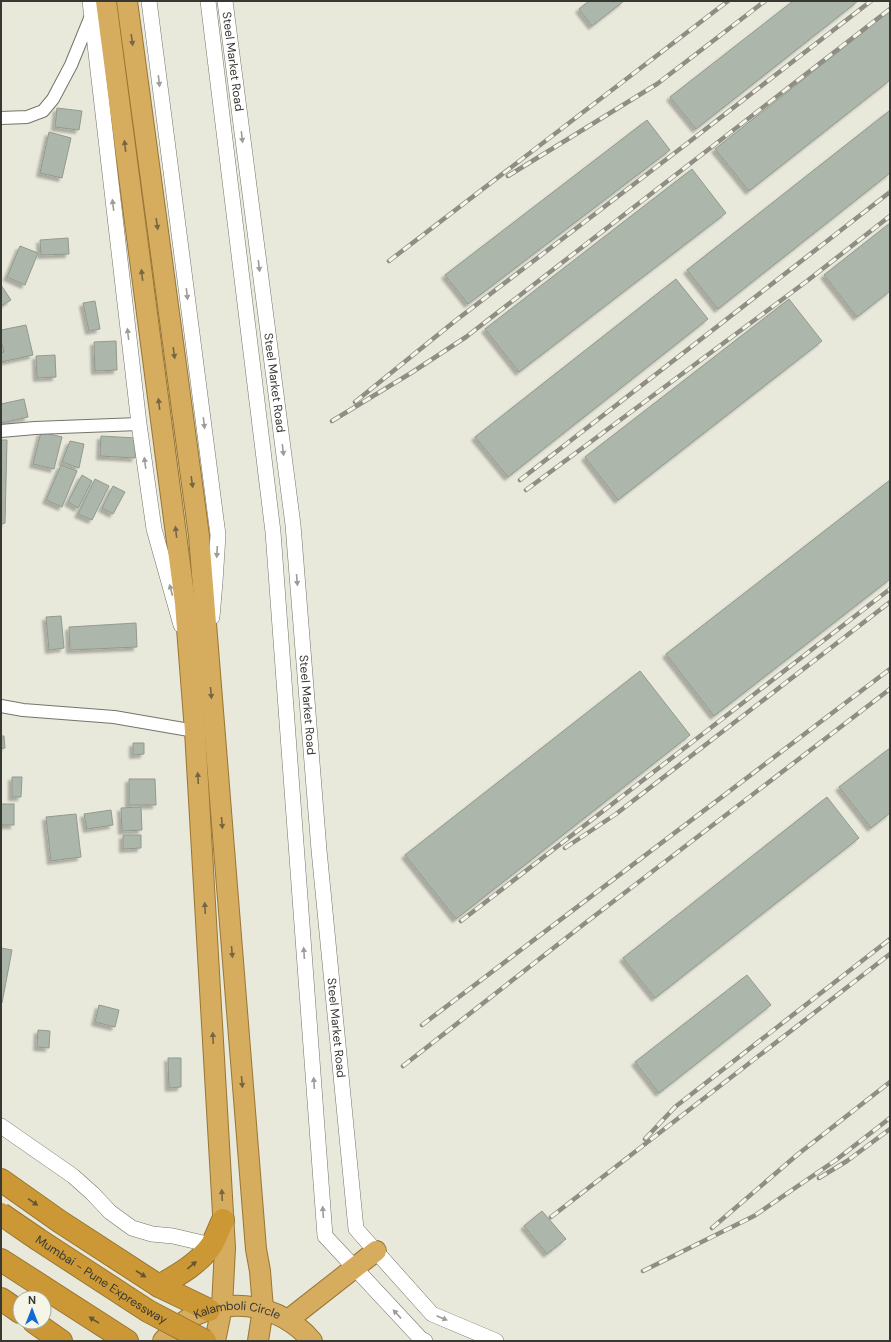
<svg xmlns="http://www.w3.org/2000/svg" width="891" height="1342" font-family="'DM Sans',sans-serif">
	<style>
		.building { fill: #adb6ab; stroke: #919a8f; filter: url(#shadow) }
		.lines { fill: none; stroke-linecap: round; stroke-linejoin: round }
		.minor-casing { stroke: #747569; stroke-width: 14 }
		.tertiary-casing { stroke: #747569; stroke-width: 16 }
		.trunk-casing { stroke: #987634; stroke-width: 22 }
		.motorway-casing { stroke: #987634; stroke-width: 24 }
		.minor { stroke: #fff; stroke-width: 12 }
		.tertiary { stroke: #fff; stroke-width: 15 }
		.trunk { stroke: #d6ac5e; stroke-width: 20 }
		.motorway { stroke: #cb9835; stroke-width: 22 }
		.rail-casing { stroke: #8e8e85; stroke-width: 4.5 }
		.rail { stroke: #f5f6e8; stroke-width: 3; stroke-dasharray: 9; stroke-linecap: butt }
		.motorway-bridge-casing { stroke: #987634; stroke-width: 24; stroke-linecap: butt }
		.motorway-bridge { stroke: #cb9835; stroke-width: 22 }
		.oneway { fill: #764 }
		.oneway2 { fill: #9c9c99 }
		.oneway3 { fill: #645534 }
		.labels { text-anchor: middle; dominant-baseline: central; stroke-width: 3; stroke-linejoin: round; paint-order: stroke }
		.street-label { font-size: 12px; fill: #383833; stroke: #f5f6e8 }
	</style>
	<defs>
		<filter id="shadow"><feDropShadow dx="-3.5" dy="3.5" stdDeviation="1" flood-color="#0004"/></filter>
	</defs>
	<rect width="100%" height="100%" fill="#e8e8db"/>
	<!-- building -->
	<g class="building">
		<polygon points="589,1 624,1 592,26 579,9"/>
		<polygon points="793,1 858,1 696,129 670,97"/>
		<polygon points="890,11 890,80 749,191 715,149"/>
		<polygon points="57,108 82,111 79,130 55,127"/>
		<polygon points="889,111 890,112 890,173 718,309 687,270"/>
		<polygon points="647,120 670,150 468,304 445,275"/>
		<polygon points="49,132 71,138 62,178 40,173"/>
		<polygon points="692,169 726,213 519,372 485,329"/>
		<polygon points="890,223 890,291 857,317 824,275"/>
		<polygon points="68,238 69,254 41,255 40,240"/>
		<polygon points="20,246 38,253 25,285 7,277"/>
		<polygon points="676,279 708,319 508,477 475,437"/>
		<polygon points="1,285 11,300 1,306"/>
		<polygon points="789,299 822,341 618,500 585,457"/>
		<polygon points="95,301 100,329 89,331 83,303"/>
		<polygon points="26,325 33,355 1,362 1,353 4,352 1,340 1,330"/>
		<polygon points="116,341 117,370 95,371 94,342"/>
		<polygon points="55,355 56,377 37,378 36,356"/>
		<polygon points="24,399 28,417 1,423 1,404"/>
		<polygon points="41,432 62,437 54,469 33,464"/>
		<polygon points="101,436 136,438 135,458 100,456"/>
		<polygon points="1,440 7,440 5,523 1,524"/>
		<polygon points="70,441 84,444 79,468 62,462"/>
		<polygon points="61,465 77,471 62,507 46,500"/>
		<polygon points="82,475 92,481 78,508 68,502"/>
		<polygon points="95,479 109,486 92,520 78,514"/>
		<polygon points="890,480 890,579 714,716 666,654"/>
		<polygon points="113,486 125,492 113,514 102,508"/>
		<polygon points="61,616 64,648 49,650 46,617"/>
		<polygon points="136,623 137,647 70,650 69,627"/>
		<polygon points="640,671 690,735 456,919 405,855"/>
		<polygon points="1,736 4,736 5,748 1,749"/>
		<polygon points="133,743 144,743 144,754 133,755"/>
		<polygon points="890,748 890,813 871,828 839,787"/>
		<polygon points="12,777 22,777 21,797 12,797"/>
		<polygon points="129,779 155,779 156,805 129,805"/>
		<polygon points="827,797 859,838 655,998 623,958"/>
		<rect x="1" y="804" width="13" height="21"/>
		<polygon points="141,807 142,830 122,831 121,808"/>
		<polygon points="111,810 113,825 87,829 84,814"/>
		<polygon points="76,814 81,857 51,861 46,817"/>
		<polygon points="123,835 141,835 141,848 123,849"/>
		<polygon points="1,948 12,950 2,1003 1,1002"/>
		<polygon points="747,975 771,1005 659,1093 635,1062"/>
		<polygon points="99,1005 119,1010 115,1027 95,1022"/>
		<polygon points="38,1030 50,1031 49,1048 37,1047"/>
		<polygon points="168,1058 181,1058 181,1087 169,1088"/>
		<polygon points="542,1211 566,1239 547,1254 524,1226"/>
	</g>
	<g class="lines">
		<defs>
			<g id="minor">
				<polyline points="1,118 27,117 43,111 53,99 71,65 91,16"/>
				<polyline points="1,431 35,428 139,424"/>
				<polyline points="1,706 23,710 114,717 195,731"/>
			</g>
			<g id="tertiary">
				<polyline points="90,1 139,424 154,529 181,625"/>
				<polyline points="149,1 218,535 215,582 212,617"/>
				<polyline points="208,1 273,532 325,1236 421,1339 425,1341"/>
				<path id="s1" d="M225,1L293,525L319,850L356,1229L432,1314L496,1341"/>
				<polyline points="1,1126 73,1176 92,1193 110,1212 132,1228 152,1234 173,1236 211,1245"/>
			</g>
			<g id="trunk">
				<polyline points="106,1 185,603 195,731 225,1248 222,1307 215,1341"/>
				<polyline points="127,1 199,536 256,1249 260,1271 263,1309 258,1341"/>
				<polyline points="288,1320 376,1251"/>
				<path id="s2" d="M163,1341C202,1293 273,1295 312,1341"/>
			</g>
			<g id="motorway">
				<polyline points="1,1180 59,1221 159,1286 209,1310"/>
				<polyline points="1,1260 127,1341"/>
				<path d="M159,1286C178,1275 198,1264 211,1246C216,1238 219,1228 223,1220"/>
				<polyline points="1,1299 20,1312"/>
				<polyline points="34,1322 61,1341"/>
			</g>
		</defs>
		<!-- minor casing -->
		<use href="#minor" class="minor-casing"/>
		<!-- tertiary casing -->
		<use href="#tertiary" class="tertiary-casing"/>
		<!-- trunk casing -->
		<use href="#trunk" class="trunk-casing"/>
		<!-- motorway casing -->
		<use href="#motorway" class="motorway-casing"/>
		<!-- minor -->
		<use href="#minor" class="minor"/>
		<!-- tertiary -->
		<use href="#tertiary" class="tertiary"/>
		<!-- trunk -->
		<use href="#trunk" class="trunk"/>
		<!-- motorway -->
		<use href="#motorway" class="motorway"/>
		<defs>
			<g id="rail">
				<polyline points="508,176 657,84 765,1"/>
				<polyline points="389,261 728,1"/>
				<polyline points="355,402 455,321 689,142 871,1"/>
				<polyline points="332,421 411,373 466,337 890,9"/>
				<polyline points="520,480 890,192"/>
				<polyline points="526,490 807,281 890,216"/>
				<polyline points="565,848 616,814 890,602"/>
				<polyline points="461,921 890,589"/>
				<polyline points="422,1025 890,669"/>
				<polyline points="403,1066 584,924 890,689"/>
				<polyline points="645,1139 675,1107 890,939"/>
				<polyline points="819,1178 847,1161 890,1129"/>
				<polyline points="551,1217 890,954"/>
				<polyline points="712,1228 797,1155 890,1082"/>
				<polyline points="643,1271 754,1216 836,1160 890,1118"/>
			</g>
		</defs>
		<!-- rail casing -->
		<use href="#rail" class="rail-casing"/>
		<!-- rail -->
		<use href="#rail" class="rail"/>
		<defs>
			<g id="motorway-bridge">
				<path id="s3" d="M1,1214L39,1240L148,1311L205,1341"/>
			</g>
		</defs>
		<!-- motorway-bridge casing -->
		<use href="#motorway-bridge" class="motorway-bridge-casing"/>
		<!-- motorway-bridge -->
		<use href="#motorway-bridge" class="motorway-bridge"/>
	</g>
	<!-- one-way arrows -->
	<defs><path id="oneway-solid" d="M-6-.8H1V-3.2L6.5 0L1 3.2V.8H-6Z"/></defs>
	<g class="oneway">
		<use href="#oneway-solid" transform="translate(132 40) rotate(82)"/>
		<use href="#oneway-solid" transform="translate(125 146) rotate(-97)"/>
		<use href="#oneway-solid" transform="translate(157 224) rotate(82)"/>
		<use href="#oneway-solid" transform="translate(142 275) rotate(-97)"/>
		<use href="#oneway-solid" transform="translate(174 353) rotate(82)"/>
		<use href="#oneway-solid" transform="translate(159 404) rotate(-97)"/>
		<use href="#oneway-solid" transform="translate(192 482) rotate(82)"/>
		<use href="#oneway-solid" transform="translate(176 532) rotate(-97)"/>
		<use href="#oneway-solid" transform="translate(211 693) rotate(85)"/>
		<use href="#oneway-solid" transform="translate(198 778) rotate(-93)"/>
		<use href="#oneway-solid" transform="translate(222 823) rotate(85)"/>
		<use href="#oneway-solid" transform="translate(205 908) rotate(-93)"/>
		<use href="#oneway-solid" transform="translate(232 952) rotate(85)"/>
		<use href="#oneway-solid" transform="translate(213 1038) rotate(-93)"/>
		<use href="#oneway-solid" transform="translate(242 1082) rotate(85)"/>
		<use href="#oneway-solid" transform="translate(222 1195) rotate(-93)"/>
	</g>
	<g class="oneway2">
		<use href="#oneway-solid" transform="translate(159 81) rotate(83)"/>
		<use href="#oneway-solid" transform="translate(242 137) rotate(83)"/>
		<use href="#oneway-solid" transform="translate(113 205) rotate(-97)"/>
		<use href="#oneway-solid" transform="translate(259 266) rotate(83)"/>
		<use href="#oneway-solid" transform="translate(187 294) rotate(83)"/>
		<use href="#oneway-solid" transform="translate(128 334) rotate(-97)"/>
		<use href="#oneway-solid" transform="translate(204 423) rotate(83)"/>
		<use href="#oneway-solid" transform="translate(283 450) rotate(83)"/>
		<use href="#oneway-solid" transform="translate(145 463) rotate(-98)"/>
		<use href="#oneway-solid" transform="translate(217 552) rotate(93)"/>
		<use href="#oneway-solid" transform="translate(297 580) rotate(85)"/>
		<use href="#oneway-solid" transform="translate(171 590) rotate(-105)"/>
		<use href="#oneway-solid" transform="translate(304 953) rotate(-94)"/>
		<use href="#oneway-solid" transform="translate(314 1083) rotate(-94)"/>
		<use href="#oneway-solid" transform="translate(323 1212) rotate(-94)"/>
		<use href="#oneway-solid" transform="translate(397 1314) rotate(-133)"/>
		<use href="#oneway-solid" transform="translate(442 1318) rotate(23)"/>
	</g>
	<g class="oneway3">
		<use href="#oneway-solid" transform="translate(33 1202) rotate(35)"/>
		<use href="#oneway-solid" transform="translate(192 1265) rotate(-39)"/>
		<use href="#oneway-solid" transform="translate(141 1274) rotate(33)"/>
		<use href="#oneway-solid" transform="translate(94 1320) rotate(-148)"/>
	</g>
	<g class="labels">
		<!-- street labels -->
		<g class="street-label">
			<text stroke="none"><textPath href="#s1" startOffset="61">Steel Market Road</textPath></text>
			<text stroke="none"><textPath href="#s1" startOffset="385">Steel Market Road</textPath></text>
			<text stroke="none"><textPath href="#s1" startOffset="709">Steel Market Road</textPath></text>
			<text stroke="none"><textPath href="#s1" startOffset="1033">Steel Market Road</textPath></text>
			<text stroke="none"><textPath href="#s3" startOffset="120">Mumbai - Pune Expressway</textPath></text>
			<text stroke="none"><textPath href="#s2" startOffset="85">Kalamboli Circle</textPath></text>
		</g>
	</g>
	<!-- border -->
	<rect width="891" height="1342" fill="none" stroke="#383833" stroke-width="4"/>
	<!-- north arrow -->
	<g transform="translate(32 1310)"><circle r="19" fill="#f5f6e8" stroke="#a9aaa0"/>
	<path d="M0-3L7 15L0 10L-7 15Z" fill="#116bd5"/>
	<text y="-6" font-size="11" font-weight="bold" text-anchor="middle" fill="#383833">N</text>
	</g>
</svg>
